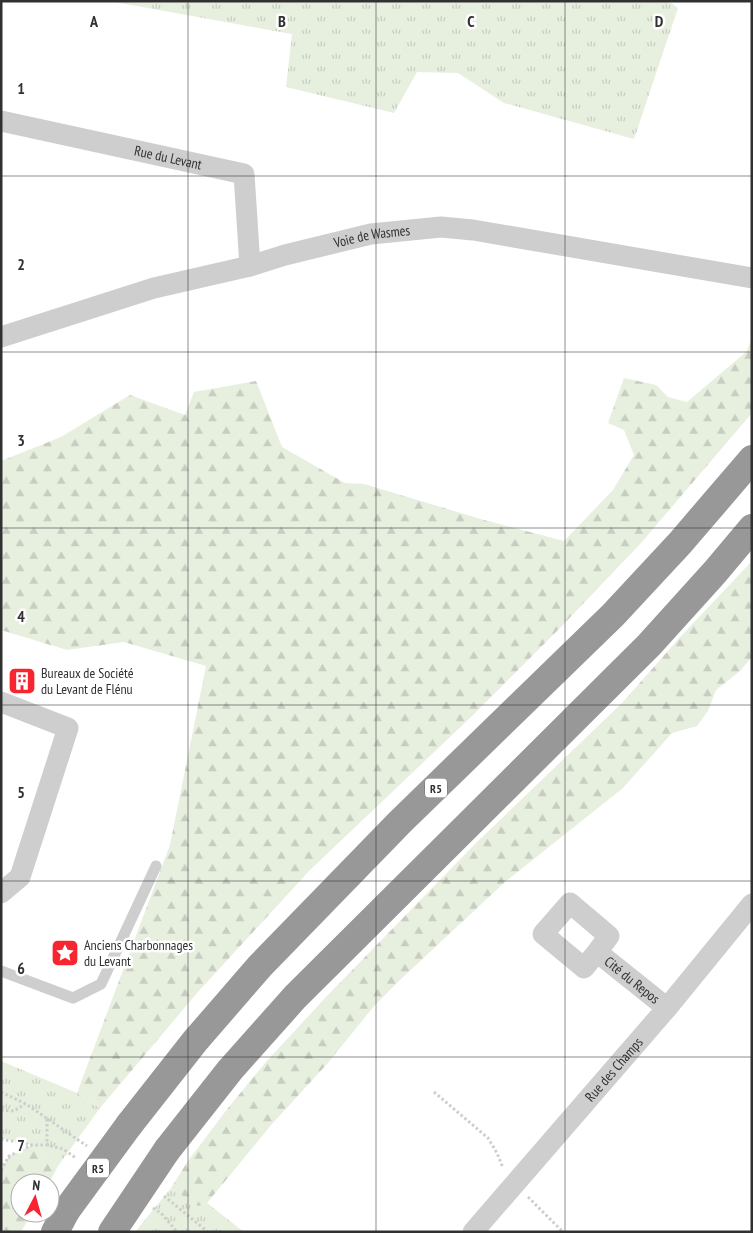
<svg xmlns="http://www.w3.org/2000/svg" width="753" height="1233" font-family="'PT Sans Narrow',sans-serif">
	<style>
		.grass { fill: url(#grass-tufts) }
		.forest { fill: url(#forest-firs) }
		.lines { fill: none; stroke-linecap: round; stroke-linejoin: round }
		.path { stroke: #cecece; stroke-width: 3; stroke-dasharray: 2.5 2.5; stroke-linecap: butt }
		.service { stroke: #cecece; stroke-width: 11 }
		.minor { stroke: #cecece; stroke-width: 21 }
		.motorway { stroke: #989898; stroke-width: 28 }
		.motorway-bridge { stroke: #989898; stroke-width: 28 }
		.grid { fill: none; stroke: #313131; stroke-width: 1; stroke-opacity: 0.55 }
		.labels { text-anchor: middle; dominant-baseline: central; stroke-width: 5; stroke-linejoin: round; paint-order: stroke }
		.shield { fill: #fff; stroke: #6f6f6f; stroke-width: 1 }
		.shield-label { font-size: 12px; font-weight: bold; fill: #313131 }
		.street-label { font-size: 14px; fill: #313131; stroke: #fff }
		.poi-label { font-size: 14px; fill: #313131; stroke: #fff; text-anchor: start }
		.grid-label { font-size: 16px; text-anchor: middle; font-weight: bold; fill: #313131; stroke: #fff; stroke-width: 5; stroke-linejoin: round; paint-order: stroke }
	</style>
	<defs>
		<pattern id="grass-tufts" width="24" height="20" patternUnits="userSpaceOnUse" patternTransform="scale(1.25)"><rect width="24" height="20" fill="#e7efdf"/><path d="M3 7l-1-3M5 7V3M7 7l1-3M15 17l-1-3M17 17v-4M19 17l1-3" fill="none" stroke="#c7cdc0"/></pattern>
		<pattern id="forest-firs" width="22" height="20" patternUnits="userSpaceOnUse" patternTransform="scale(1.25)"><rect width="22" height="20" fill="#e7efdf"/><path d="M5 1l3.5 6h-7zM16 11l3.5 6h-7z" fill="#c7cdc0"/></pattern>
	</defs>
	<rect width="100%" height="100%" fill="#fff"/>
	<!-- grass -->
	<g class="grass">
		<polygon points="109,1 663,1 671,3 678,8 634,139 504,103 458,73 417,72 394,113 286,87 292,34"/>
		<polygon points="1,1061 77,1093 100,1108 58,1166 32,1145 1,1138"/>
		<polygon points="171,1188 198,1205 207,1203 244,1232 135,1232"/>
	</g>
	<!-- forest -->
	<g class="forest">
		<polygon points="752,339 752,413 641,543 559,629 472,716 309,871 197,993 100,1108 77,1093 170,845 206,666 124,642 67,650 1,630 1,461 61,437 130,395 185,415 194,392 256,381 282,447 345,483 364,484 484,520 564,541 613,490 634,455 624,430 608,423 624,378 656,385 668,397 687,402 746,352"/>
		<polygon points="752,561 752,657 740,671 716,690 708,711 697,726 672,733 623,788 506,881 401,979 375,1005 327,1064 272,1124 207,1203 198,1206 171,1188 188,1161 228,1108 266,1062 326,997 476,843 622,703 683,634"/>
		<polygon points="32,1145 58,1166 49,1183 20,1183 20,1213 32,1213 21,1232 1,1232 1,1170 9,1156"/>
	</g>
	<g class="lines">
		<!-- path -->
		<g class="path">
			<polyline points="1,1092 26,1104 87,1146"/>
			<polyline points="434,1092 488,1138 497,1153 503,1168"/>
			<polyline points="1,1110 14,1111 25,1104"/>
			<polyline points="47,1119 47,1145"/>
			<polyline points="1,1139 32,1145"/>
			<polyline points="1,1170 9,1156 32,1145 47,1145 63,1149 76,1158"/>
			<polyline points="164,1196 208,1232"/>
			<polyline points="528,1197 563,1232"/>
			<polyline points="153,1208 161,1213 177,1232"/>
		</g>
		<!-- service -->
		<polyline class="service" points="1,971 73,998 101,984 156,866"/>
		<!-- minor -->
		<g class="minor">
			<path id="s1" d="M1,121L244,174L250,266"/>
			<path id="s2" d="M1,337L154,288L250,266L285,255L371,234L441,227L473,230L752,278"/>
			<polyline points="1,702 68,728 20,877 1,893"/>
			<path id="s3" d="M597,952L584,968L543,934L570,903L609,936L597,952L667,1008"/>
			<path id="s4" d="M473,1232L667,1008L752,904"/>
		</g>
		<!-- motorway -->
		<g class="motorway">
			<polyline points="129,1125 195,1041 260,966 400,822 613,615 680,543 752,459"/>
			<polyline points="167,1150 230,1070 295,997 649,645 715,572 752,528"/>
			<polyline points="55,1232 66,1211"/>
		</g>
		<!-- motorway-bridge -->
		<g class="motorway-bridge">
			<polyline points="66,1211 129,1125"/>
			<polyline points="112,1232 167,1150"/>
		</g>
	</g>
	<!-- grid -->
	<path class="grid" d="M188,1V1232M376,1V1232M565,1V1232M1,176H752M1,352H752M1,528H752M1,705H752M1,881H752M1,1057H752"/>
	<!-- icons -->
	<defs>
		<symbol id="building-square" viewBox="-11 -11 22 22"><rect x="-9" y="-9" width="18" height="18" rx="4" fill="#f72530" stroke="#fff"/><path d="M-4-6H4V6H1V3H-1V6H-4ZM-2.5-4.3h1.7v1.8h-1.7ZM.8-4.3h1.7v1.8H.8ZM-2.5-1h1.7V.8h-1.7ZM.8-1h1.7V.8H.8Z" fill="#fff"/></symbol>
		<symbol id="sight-square" viewBox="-11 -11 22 22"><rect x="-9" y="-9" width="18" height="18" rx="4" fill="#f72530" stroke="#fff"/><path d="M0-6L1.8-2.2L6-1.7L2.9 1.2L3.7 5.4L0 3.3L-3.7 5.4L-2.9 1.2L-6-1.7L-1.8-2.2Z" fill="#fff"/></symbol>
	</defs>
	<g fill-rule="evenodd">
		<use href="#building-square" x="6" y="665" width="32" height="32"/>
		<use href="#sight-square" x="49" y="937" width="32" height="32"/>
	</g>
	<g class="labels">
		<!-- shield labels -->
		<g class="shield">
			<rect x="425" y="778.5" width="22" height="19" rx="4"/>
			<rect x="87" y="1158.5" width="22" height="19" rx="4"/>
		</g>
		<g class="shield-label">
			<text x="436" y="788">R5</text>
			<text x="98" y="1168">R5</text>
		</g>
		<!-- street labels -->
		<g class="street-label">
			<text stroke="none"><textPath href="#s1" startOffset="171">Rue du Levant</textPath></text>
			<text stroke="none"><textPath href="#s2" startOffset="385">Voie de Wasmes</textPath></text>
			<text stroke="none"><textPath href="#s3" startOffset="231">Cité du Repos</textPath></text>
			<text stroke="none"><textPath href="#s4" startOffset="215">Rue des Champs</textPath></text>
		</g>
		<!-- poi labels -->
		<g class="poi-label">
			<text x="41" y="673">Bureaux de Société<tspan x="41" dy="16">du Levant de Flénu</tspan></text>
			<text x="84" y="945">Anciens Charbonnages<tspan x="84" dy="16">du Levant</tspan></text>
		</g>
	</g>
	<g class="grid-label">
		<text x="94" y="27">A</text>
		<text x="282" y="27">B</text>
		<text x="471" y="27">C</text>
		<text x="659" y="27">D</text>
		<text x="21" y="94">1</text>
		<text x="21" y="270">2</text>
		<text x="21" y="446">3</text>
		<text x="21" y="622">4</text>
		<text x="21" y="798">5</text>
		<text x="21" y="974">6</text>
		<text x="21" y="1151">7</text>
	</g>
	<!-- border -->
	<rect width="753" height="1233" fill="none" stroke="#313131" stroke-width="5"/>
	<!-- north arrow -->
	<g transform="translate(35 1198) rotate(6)"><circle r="24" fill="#ffffff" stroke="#adadad"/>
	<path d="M0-4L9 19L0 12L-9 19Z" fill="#f72530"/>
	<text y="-8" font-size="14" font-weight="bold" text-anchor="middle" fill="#313131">N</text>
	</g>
</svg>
